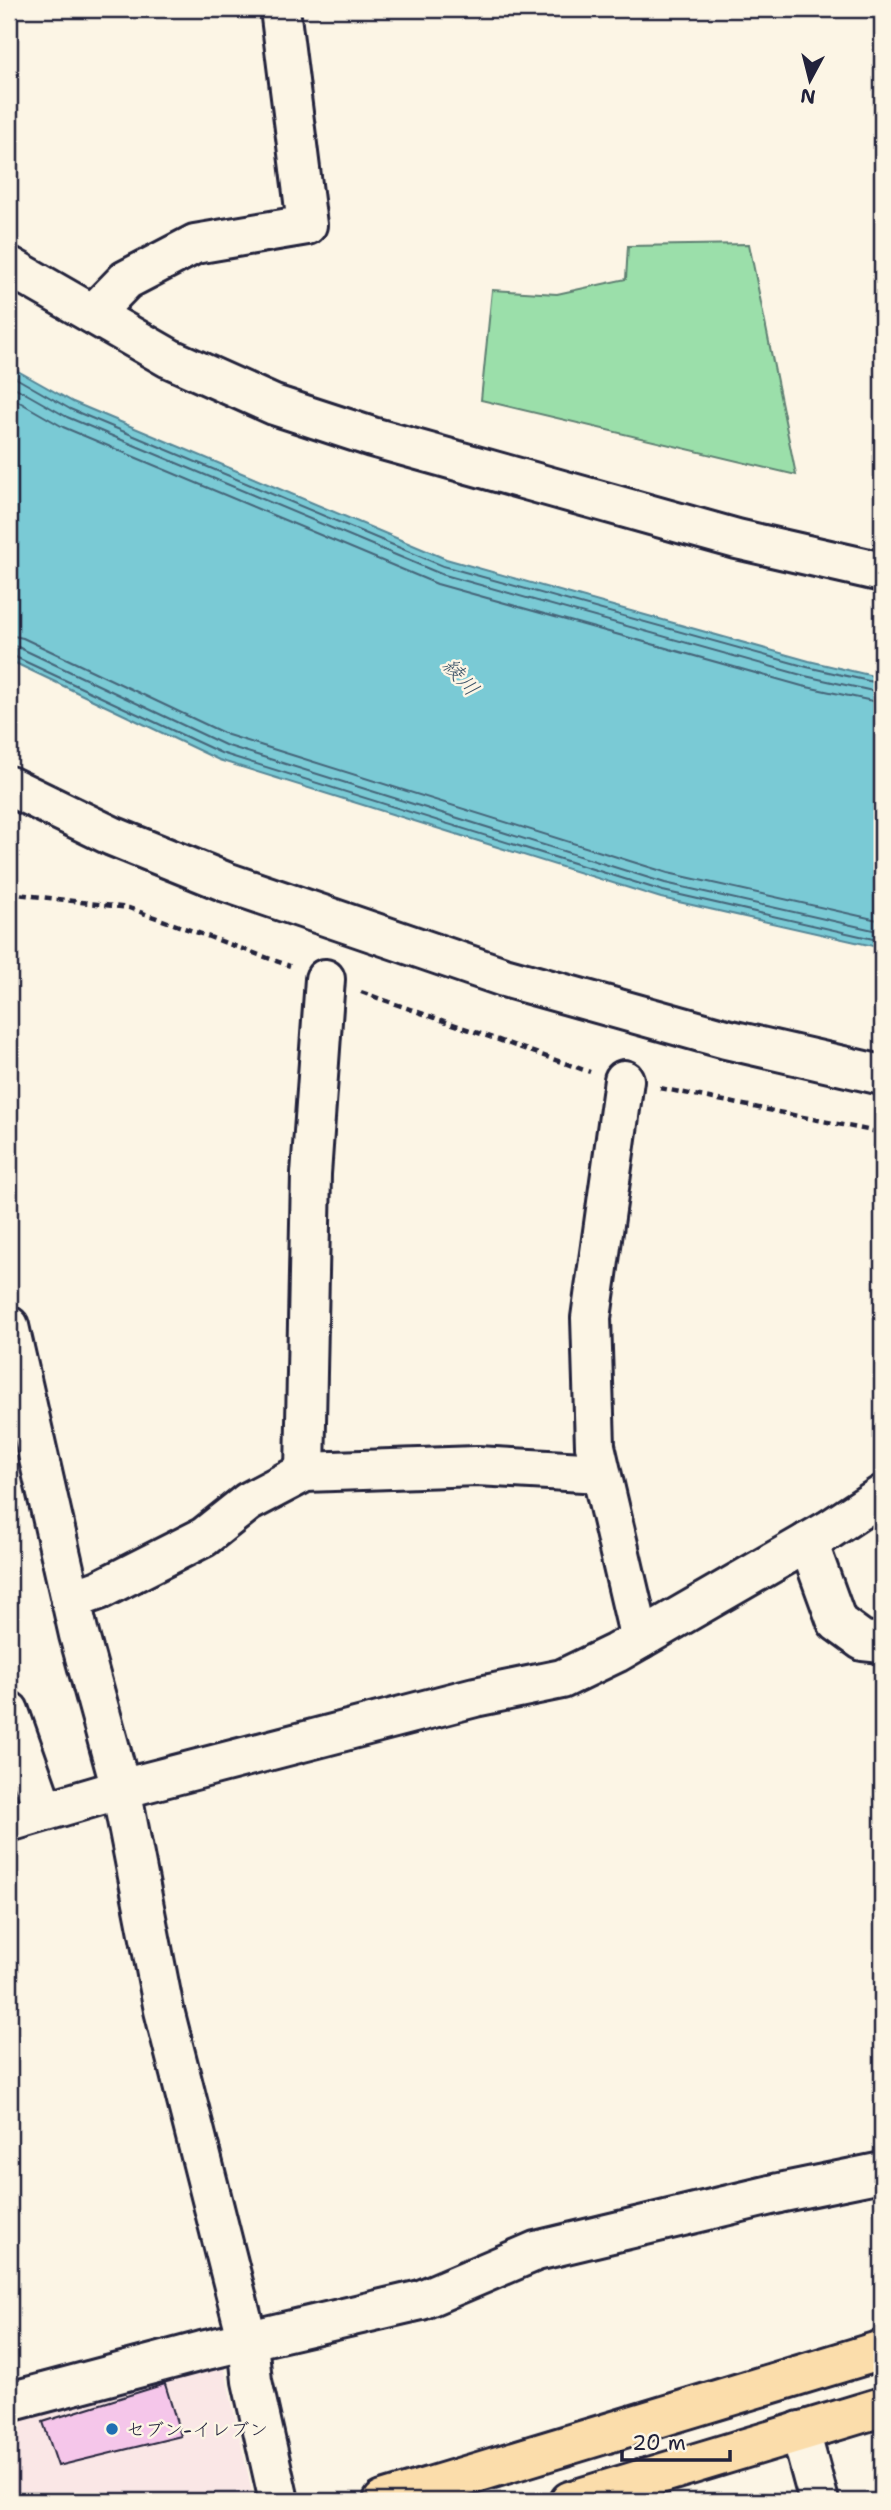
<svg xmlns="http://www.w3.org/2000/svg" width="891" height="2510" font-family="'Shantell Sans','Klee One',sans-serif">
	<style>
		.built { fill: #fae7e6 }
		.green { fill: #9bdfaa; stroke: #5e8072; stroke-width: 2 }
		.water { fill: #7acad5; stroke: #578797; stroke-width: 2 }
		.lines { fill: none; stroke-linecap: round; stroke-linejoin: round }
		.shore { stroke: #456579; stroke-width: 2 }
		.building { fill: #f5c6ea; stroke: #22223b; stroke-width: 2 }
		.minor-casing { stroke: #22223b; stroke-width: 44 }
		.highway-casing { stroke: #22223b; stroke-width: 44 }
		.path { stroke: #22223b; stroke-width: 4.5; stroke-dasharray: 7 5; stroke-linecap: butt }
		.minor { stroke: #fcf5e5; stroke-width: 38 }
		.highway { stroke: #fbddab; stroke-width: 38 }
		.poi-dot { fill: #1f6fb2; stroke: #fcf5e5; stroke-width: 2.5 }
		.labels { text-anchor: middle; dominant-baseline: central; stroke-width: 5; stroke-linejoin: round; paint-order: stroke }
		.poi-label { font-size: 19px; fill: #22223b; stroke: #fcf5e5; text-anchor: start }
		.water-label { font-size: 21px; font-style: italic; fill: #3c5469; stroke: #fcf5e5 }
	</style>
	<rect width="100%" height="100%" fill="#fcf5e5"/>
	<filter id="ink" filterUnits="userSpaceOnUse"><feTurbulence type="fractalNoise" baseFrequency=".0143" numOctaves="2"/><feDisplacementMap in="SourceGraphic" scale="14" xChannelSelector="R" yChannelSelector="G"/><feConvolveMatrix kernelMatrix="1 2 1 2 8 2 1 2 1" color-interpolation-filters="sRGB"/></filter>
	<g filter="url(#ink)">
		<!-- built -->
		<polygon class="built" points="209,2359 224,2367 253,2497 240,2501 9,2501 9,2416"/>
		<!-- green -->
		<polygon class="green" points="749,244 796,475 481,400 492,290 557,294 626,279 628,246"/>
		<!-- water -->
		<polygon class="water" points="9,366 73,402 446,559 809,661 882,678 882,948 661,898 219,760 9,660"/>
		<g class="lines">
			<!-- shore -->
			<g class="shore">
				<polyline points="9,374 70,409 443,566 807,667 882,684"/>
				<polyline points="9,384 67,417 441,574 805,676 882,693"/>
				<polyline points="9,396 63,427 437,584 802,686 882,703"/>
				<polyline points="9,635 23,638 228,735 668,873 882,921"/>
				<polyline points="9,645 18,647 225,745 665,883 882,932"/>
				<polyline points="9,654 221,753 663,891 882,941"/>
			</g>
		</g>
		<!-- building -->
		<polygon class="building" points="165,2384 181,2436 58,2466 43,2422"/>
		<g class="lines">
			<defs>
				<g id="minor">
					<polyline points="9,266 169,358 274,405 372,437 737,539 882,572"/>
					<polyline points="93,314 126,280 195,244 307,225 280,9"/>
					<polyline points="9,786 112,836 226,882 504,977 726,1039 882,1075"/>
					<polyline points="624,1080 591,1318 595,1446 640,1639"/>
					<polyline points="9,1326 79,1635 121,1789 164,2010 248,2342 252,2381 279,2501"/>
					<polyline points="305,1472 311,1174 325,979"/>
					<polyline points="808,1542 837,1622 863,1641 882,1643"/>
					<polyline points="71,1600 99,1590 204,1537 248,1502 305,1472 477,1466 601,1473"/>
					<polyline points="9,1711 44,1811"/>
					<polyline points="9,1822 121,1789 475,1697 562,1679 616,1653 829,1530 882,1495"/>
					<polyline points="9,2402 202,2351 421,2300 536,2251 779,2193 882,2172"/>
					<polyline points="800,2431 819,2501"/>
				</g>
				<g id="highway">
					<polyline points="383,2501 882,2350"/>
					<polyline points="570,2501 882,2407"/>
				</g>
			</defs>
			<!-- minor casing -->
			<use href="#minor" class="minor-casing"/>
			<!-- highway casing -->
			<use href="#highway" class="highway-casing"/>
			<!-- path -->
			<g class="path">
				<polyline points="9,893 129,908 290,966"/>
				<polyline points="361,992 590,1072"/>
				<polyline points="660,1088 882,1133"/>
			</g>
			<!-- minor -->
			<use href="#minor" class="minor"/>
			<!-- highway -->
			<use href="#highway" class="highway"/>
		</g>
	</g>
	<!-- markers -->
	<circle class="poi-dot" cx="112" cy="2429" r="7"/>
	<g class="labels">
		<!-- poi labels -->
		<g class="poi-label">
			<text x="126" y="2429">セブン-イレブン</text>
		</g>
		<!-- water labels -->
		<g class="water-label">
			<text transform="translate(461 677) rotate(48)">綾川</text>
		</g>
	</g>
	<!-- margin -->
	<rect width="891" height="2510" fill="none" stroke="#fcf5e5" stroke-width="35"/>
	<rect x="18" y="18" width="856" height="2475" fill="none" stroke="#22223b" stroke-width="2.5" filter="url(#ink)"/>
	<!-- north arrow -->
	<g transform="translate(810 80) rotate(187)" stroke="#fcf5e5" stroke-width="5" paint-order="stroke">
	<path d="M0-5L12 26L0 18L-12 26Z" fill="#22223b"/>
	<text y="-10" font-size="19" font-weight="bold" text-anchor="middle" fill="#22223b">N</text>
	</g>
	<!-- scale -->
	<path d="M622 2450v10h108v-10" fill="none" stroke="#22223b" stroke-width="3.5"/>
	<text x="632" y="2450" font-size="21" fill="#22223b" stroke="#fcf5e5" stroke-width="5" paint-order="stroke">20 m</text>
</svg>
